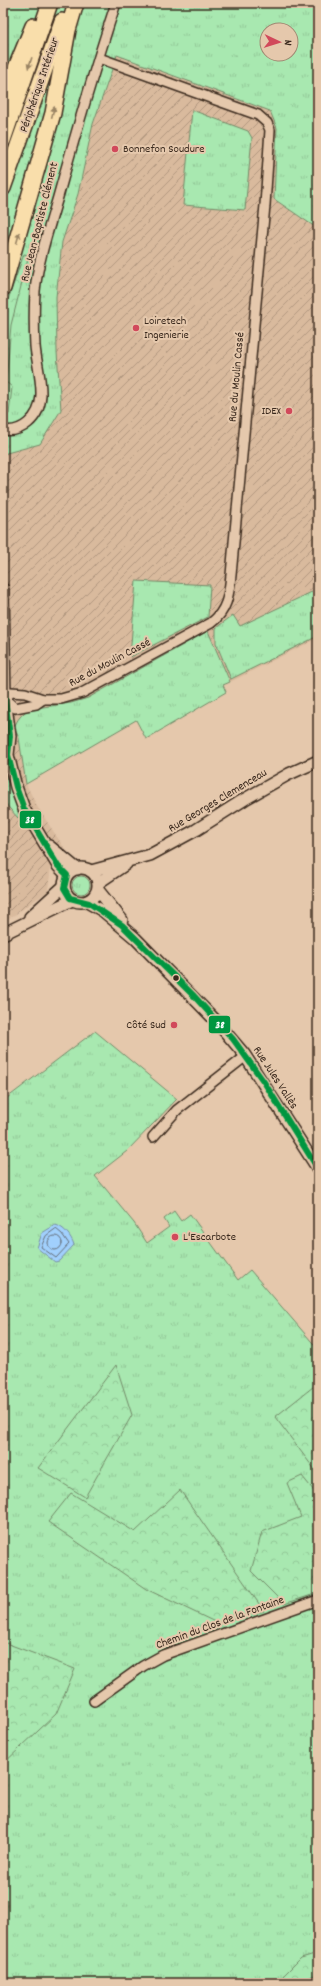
<svg xmlns="http://www.w3.org/2000/svg" width="321" height="1986" font-family="Dekko,sans-serif">
	<style>
		.industrial { fill: url(#industrial-furrows) }
		.grass { fill: url(#grass-tufts); stroke: #728967; fill-rule: evenodd }
		.forest { fill: url(#forest-crowns); stroke: #728967 }
		.water { fill: #a1d0fd; stroke: #788ea4 }
		.lines { fill: none; stroke-linecap: round; stroke-linejoin: round }
		.shore { stroke: #646c77; stroke-width: 1 }
		.minor-casing { stroke: #3b2a1e; stroke-width: 12 }
		.tertiary-casing { stroke: #3b2a1e; stroke-width: 14 }
		.trunk-casing { stroke: #3b2a1e; stroke-width: 18 }
		.minor { stroke: #e5c8ac; stroke-width: 9 }
		.tertiary { stroke: #e5c8ac; stroke-width: 11 }
		.trunk { stroke: #f9deab; stroke-width: 15 }
		.bus-1-casing { stroke: #e5c8ac; stroke-width: 9 }
		.bus-1 { stroke: #009640; stroke-width: 6 }
		.oneway { fill: #9a8464 }
		.poi-dot { fill: #d1495b; stroke: #e5c8ac; stroke-width: 1.5 }
		.bus-dot { fill: #3b2a1e; stroke: #e5c8ac; stroke-width: 1.5 }
		.labels { text-anchor: middle; dominant-baseline: central; stroke-width: 4; stroke-linejoin: round; paint-order: stroke }
		.street-label { font-size: 12px; fill: #3b2a1e; stroke: #e5c8ac }
		.poi-label { font-size: 12px; fill: #3b2a1e; stroke: #e5c8ac; text-anchor: start }
		.line-badge { stroke: #e5c8ac; stroke-width: 1.5 }
		.badge-label { font-size: 11px; text-anchor: middle; font-weight: bold; fill: #fff }
	</style>
	<defs>
		<pattern id="industrial-furrows" width="10" height="10" patternUnits="userSpaceOnUse"><rect width="10" height="10" fill="#d9ba9d"/><path d="M-1 1l2-2M0 10L10 0M9 11l2-2" fill="none" stroke="#b1977f"/></pattern>
		<pattern id="grass-tufts" width="24" height="20" patternUnits="userSpaceOnUse"><rect width="24" height="20" fill="#a8e8b0"/><path d="M3 7l-1-3M5 7V3M7 7l1-3M15 17l-1-3M17 17v-4M19 17l1-3" fill="none" stroke="#92c797"/></pattern>
		<pattern id="forest-crowns" width="20" height="18" patternUnits="userSpaceOnUse"><rect width="20" height="18" fill="#a8e8b0"/><path d="M2 6a3 3 0 1 1 6 0M12 15a3 3 0 1 1 6 0" fill="none" stroke="#92c797"/></pattern>
	</defs>
	<rect width="100%" height="100%" fill="#e5c8ac"/>
	<filter id="ink" filterUnits="userSpaceOnUse"><feTurbulence type="fractalNoise" baseFrequency=".025" numOctaves="2"/><feDisplacementMap in="SourceGraphic" scale="8" xChannelSelector="R" yChannelSelector="G"/><feConvolveMatrix kernelMatrix="1 2 1 2 8 2 1 2 1" color-interpolation-filters="sRGB"/></filter>
	<g filter="url(#ink)">
		<!-- industrial -->
		<polygon class="industrial" points="117,55 270,111 277,128 274,199 318,229 318,638 230,682 208,631 88,698 71,703 29,709 14,728 19,738 26,784 38,808 67,852 51,866 48,891 3,923 3,454 40,443 57,352 56,297 62,242 78,194 93,124"/>
		<!-- grass -->
		<g class="grass">
			<path d="M3,3H318V229L274,199L277,128L270,111L117,55L93,124L78,194L62,242L56,297L57,352L61,410L40,444L3,454ZM267,30H291V54H267Z"/>
			<polygon points="192,110 248,131 252,138 245,210 183,205"/>
			<polygon points="136,581 210,585 208,617 130,657"/>
			<polygon points="318,589 318,636 231,679 216,643 216,628 233,615 240,626"/>
			<path d="M208,631L230,682L223,685L226,692L146,739L136,720L26,784L19,738L14,728C17,719 22,714 29,709L71,703L88,698Z"/>
			<polygon points="3,770 21,814 18,818 3,801"/>
			<circle cx="81" cy="885" r="9"/>
			<polygon points="95,1031 177,1099 127,1151 95,1176 134,1223 147,1243 169,1227 164,1219 174,1211 181,1221 190,1214 238,1280 250,1270 318,1349 318,1962 284,1983 3,1983 3,1101"/>
		</g>
		<!-- forest -->
		<g class="forest">
			<polygon points="24,254 29,255 11,325 6,382 12,387 9,414 3,416 3,314"/>
			<polygon points="116,1365 132,1415 85,1497 38,1468"/>
			<polygon points="318,1383 318,1474 275,1417"/>
			<polygon points="302,1476 318,1496 318,1593 284,1604 251,1571 262,1532 301,1517 287,1483"/>
			<polygon points="180,1490 264,1611 217,1623 146,1589 48,1522 71,1493 135,1532"/>
			<polygon points="3,1642 75,1669 56,1714 3,1764"/>
			<polygon points="318,1953 318,1975 310,1977 309,1983 276,1983 301,1958"/>
		</g>
		<!-- water -->
		<path class="water" d="M55,1225C63,1226 72,1237 74,1245L59,1261L55,1262L37,1248L42,1233Z"/>
		<g class="lines">
			<!-- shore -->
			<g class="shore">
				<polygon points="56,1229 62,1234 69,1244 56,1258 41,1247 46,1236"/>
				<circle cx="55" cy="1243" r="7"/>
			</g>
			<defs>
				<g id="minor">
					<path d="M3,430C13,432 21,429 28,423C51,404 37,371 35,346C34,328 34,309 35,291C38,260 49,228 58,197C76,132 95,67 116,3"/>
					<polyline points="3,699 5,699 11,692 25,693 43,699 36,704 15,708 5,699"/>
					<path d="M43,699H61L82,693L211,623C227,611 229,595 231,575L265,205L270,130L267,123L258,115L99,58"/>
					<polyline points="153,1137 177,1110 246,1056"/>
					<polyline points="94,1701 143,1666 163,1655 318,1600"/>
				</g>
				<g id="tertiary">
					<polyline points="3,589 5,699 10,736 8,755 16,787 24,809 58,866 67,875"/>
					<polyline points="49,846 77,869"/>
					<circle cx="81" cy="885" r="17"/>
					<polyline points="91,871 150,855 196,830 245,799 289,774 318,761"/>
					<polyline points="98,883 126,864"/>
					<polyline points="98,890 122,920"/>
					<polyline points="87,902 103,911 135,938 216,1021 244,1054 318,1169"/>
					<polyline points="30,917 64,886"/>
					<polyline points="3,934 72,900"/>
				</g>
				<g id="trunk">
					<polyline points="3,99 33,26"/>
					<polyline points="3,140 50,3"/>
					<polyline points="3,188 62,21"/>
					<polyline points="3,288 53,113 68,30 76,3"/>
				</g>
			</defs>
			<!-- minor casing -->
			<use href="#minor" class="minor-casing"/>
			<!-- tertiary casing -->
			<use href="#tertiary" class="tertiary-casing"/>
			<!-- trunk casing -->
			<use href="#trunk" class="trunk-casing"/>
			<!-- minor -->
			<use href="#minor" class="minor"/>
			<!-- tertiary -->
			<use href="#tertiary" class="tertiary"/>
			<!-- trunk -->
			<use href="#trunk" class="trunk"/>
			<defs>
				<polyline id="bus-1" points="3,589 5,699 10,736 8,755 16,787 24,809 58,866 67,875 64,888 70,898 89,903 122,925 194,996 233,1039 264,1082 318,1169"/>
			</defs>
			<!-- bus-1 casing -->
			<use href="#bus-1" class="bus-1-casing"/>
			<!-- bus-1 -->
			<use href="#bus-1" class="bus-1"/>
		</g>
		<!-- one-way arrows -->
		<defs><path id="oneway-solid" d="M-6-.8H1V-3.2L6.5 0L1 3.2V.8H-6Z"/></defs>
		<g class="oneway">
			<use href="#oneway-solid" transform="translate(30 63) rotate(109)"/>
			<use href="#oneway-solid" transform="translate(53 112) rotate(-76)"/>
			<use href="#oneway-solid" transform="translate(18 238) rotate(-74)"/>
		</g>
	</g>
	<!-- markers -->
	<g class="poi-dot">
		<circle cx="115" cy="149" r="4"/>
		<circle cx="136" cy="328" r="4"/>
		<circle cx="289" cy="411" r="4"/>
		<circle cx="174" cy="1025" r="4"/>
		<circle cx="175" cy="1237" r="4"/>
	</g>
	<circle class="bus-dot" cx="176" cy="978" r="3.5"/>
	<g class="labels">
		<!-- street labels -->
		<g class="street-label">
			<text transform="translate(40 85) rotate(-71)">Périphérique Intérieur</text>
			<text transform="translate(40 222) rotate(-76)">Rue Jean-Baptiste Clément</text>
			<text transform="translate(237 377) rotate(-85)">Rue du Moulin Cassé</text>
			<text transform="translate(110 663) rotate(-28)">Rue du Moulin Cassé</text>
			<text transform="translate(218 801) rotate(-31)">Rue Georges Clemenceau</text>
			<text transform="translate(275 1078) rotate(57)">Rue Jules Vallès</text>
			<text transform="translate(220 1623) rotate(-20)">Chemin du Clos de la Fontaine</text>
		</g>
		<!-- poi labels -->
		<g class="poi-label">
			<text x="123" y="149">Bonnefon Soudure</text>
			<text x="144" y="321">Loiretech<tspan x="144" dy="14">Ingenierie</tspan></text>
			<text x="281" y="411" text-anchor="end">IDEX</text>
			<text x="166" y="1025" text-anchor="end">Côté Sud</text>
			<text x="183" y="1237">L'Escarbote</text>
		</g>
	</g>
	<g class="line-badge">
		<rect x="19" y="810" width="23" height="19" rx="4" fill="#009640"/>
		<rect x="208" y="1015" width="23" height="19" rx="4" fill="#009640"/>
	</g>
	<g class="badge-label">
		<text x="30" y="823">38</text>
		<text x="220" y="1028">38</text>
	</g>
	<!-- margin -->
	<rect width="321" height="1986" fill="none" stroke="#e5c8ac" stroke-width="16"/>
	<rect x="8" y="8" width="305" height="1970" fill="none" stroke="#3b2a1e" stroke-width="1.5" filter="url(#ink)"/>
	<!-- north arrow -->
	<g transform="translate(279 42) rotate(94)"><circle r="19" fill="#e5c8ac" stroke="#a18973"/>
	<path d="M0-3L7 15L0 10L-7 15Z" fill="#d1495b"/>
	<text y="-6" font-size="11" font-weight="bold" text-anchor="middle" fill="#3b2a1e">N</text>
	</g>
</svg>
